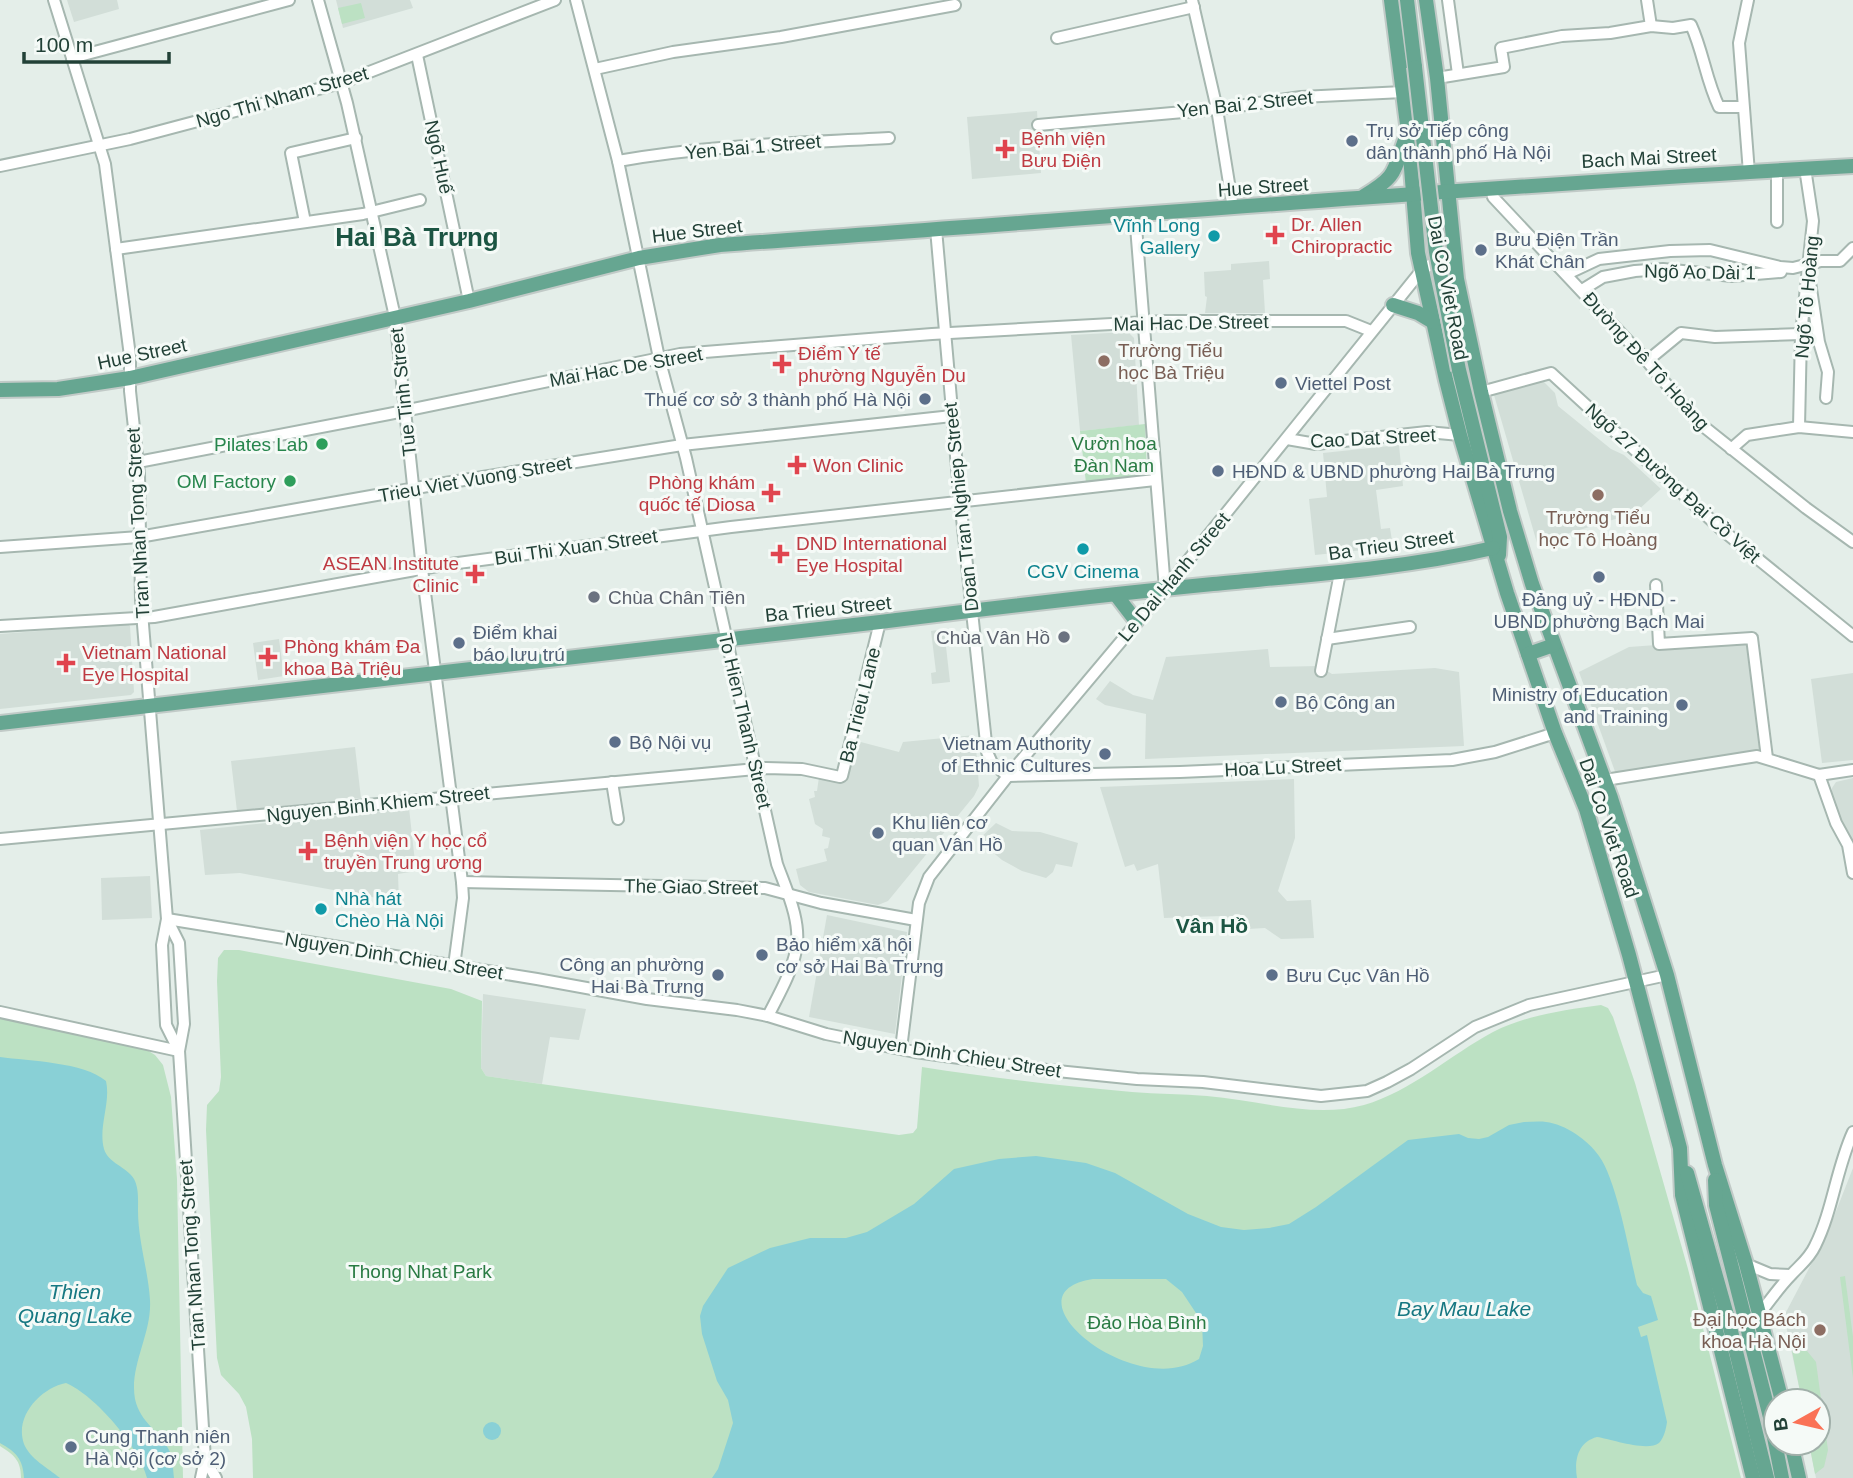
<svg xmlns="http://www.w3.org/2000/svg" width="1853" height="1478" font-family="Arial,sans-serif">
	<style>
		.built { fill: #d2ded8 }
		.green { fill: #bce1c3 }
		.water { fill: #89d0d6; fill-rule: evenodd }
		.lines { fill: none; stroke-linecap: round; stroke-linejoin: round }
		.minor-casing { stroke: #a6b7b0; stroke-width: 14 }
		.major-casing { stroke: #c1cac7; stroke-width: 18 }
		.minor { stroke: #fff; stroke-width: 10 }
		.major { stroke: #66a691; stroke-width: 14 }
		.major-bridge-casing { stroke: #c1cac7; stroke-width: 18; stroke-linecap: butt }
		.major-bridge { stroke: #66a691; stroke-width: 14 }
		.service-dot { fill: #5c6f8a; stroke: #f5faf7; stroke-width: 2.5 }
		.health-dot { fill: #e0444e; stroke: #f5faf7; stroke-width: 2.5 }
		.culture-dot { fill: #0f9aa8; stroke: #f5faf7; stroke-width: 2.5 }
		.education-dot { fill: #8d6e63; stroke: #f5faf7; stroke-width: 2.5 }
		.leisure-dot { fill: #2e9e5b; stroke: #f5faf7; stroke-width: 2.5 }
		.worship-dot { fill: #6b7280; stroke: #f5faf7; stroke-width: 2.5 }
		.labels { text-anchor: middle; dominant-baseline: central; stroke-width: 6; stroke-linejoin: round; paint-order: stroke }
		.street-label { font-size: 19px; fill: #224137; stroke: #f5faf7 }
		.service-label { font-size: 19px; fill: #4e5e75; stroke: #f5faf7; text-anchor: start }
		.health-label { font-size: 19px; fill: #be3a42; stroke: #f5faf7; text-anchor: start }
		.culture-label { font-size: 19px; fill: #0d838f; stroke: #f5faf7; text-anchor: end }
		.education-label { font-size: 19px; fill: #785e54; stroke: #f5faf7; text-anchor: start }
		.park-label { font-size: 19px; fill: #297b43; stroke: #f5faf7 }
		.leisure-label { font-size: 19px; fill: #27864d; stroke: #f5faf7; text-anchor: end }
		.worship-label { font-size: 19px; fill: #5b616d; stroke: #f5faf7; text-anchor: start }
		.neighbourhood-label { font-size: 21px; font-weight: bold; fill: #1c5543; stroke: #f5faf7 }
		.water-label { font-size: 21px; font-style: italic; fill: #177882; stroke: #f5faf7 }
		.district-label { font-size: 26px; font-weight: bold; fill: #1c5543; stroke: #f5faf7 }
	</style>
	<rect width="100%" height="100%" fill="#e4eee9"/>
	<!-- built -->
	<g class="built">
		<polygon points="67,0 117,0 119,9 74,22"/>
		<polygon points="336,0 410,0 413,8 343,28"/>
		<polygon points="1037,111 1041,173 972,179 967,117"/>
		<polygon points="1269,261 1270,279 1263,280 1265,313 1205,313 1207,297 1205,296 1204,272 1231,270 1231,264"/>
		<polygon points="1128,332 1134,338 1139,425 1080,431 1071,335"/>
		<polygon points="1541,379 1555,393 1558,406 1611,449 1624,455 1661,489 1635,513 1537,543 1494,395"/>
		<polygon points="1399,445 1403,486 1376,490 1381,529 1390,528 1393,547 1315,555 1309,499 1327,497 1323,453"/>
		<polygon points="127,624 130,626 134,692 131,695 0,709 0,634"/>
		<polygon points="944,629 950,682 932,684 931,673 936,672 931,631"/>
		<polygon points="1752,638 1767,758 1617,777 1579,672 1629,647"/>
		<polygon points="279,639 284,676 258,680 253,643"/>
		<polygon points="1268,649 1270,667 1319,666 1332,674 1435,668 1459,672 1464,746 1145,759 1146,714 1105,705 1096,699 1110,681 1133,695 1153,700 1166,657"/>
		<polygon points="1853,673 1853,760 1822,763 1811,679"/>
		<polygon points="975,735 979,786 974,796 888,901 878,905 809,892 800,885 796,869 827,861 824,849 828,848 830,838 822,836 823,829 815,824 809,799 815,797 814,791 817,791 819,777 843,781 853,740 899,752 903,742"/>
		<polygon points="355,747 361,798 237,811 231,761"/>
		<polygon points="1853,778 1853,844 1840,822 1832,795 1832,788 1836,782"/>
		<polygon points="1294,779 1295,838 1278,891 1287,901 1311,900 1314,938 1281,939 1265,928 1230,930 1229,922 1222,916 1164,918 1158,864 1137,871 1134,864 1125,867 1100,787"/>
		<polygon points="409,808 416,871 398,874 399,902 240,873 205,875 200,830"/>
		<polygon points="996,823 1012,831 1040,832 1078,843 1072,867 1056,864 1053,872 1046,878 1022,871 1002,860 978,840"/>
		<polygon points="150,876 152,918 102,920 101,878"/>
		<polygon points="827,915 907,932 895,1034 809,1017"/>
		<polygon points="483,994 586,1009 579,1040 550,1037 542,1084 486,1076 481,1068"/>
		<polygon points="1853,1168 1853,1478 1816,1478 1809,1443 1818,1443 1818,1401 1802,1401 1784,1316 1827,1234"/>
	</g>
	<!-- green -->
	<g class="green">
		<polygon points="361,3 365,18 342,24 338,8"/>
		<polygon points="1145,424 1147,473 1141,476 1086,483 1080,431"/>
		<path d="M224,950H239L451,989L482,1001L481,1068L486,1076L899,1135L913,1133L917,1128L922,1067C992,1078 1062,1086 1132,1092C1157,1094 1182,1094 1207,1096C1258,1100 1314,1119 1364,1105C1412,1091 1450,1055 1493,1032C1527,1015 1564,1010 1601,1005L1608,1008L1613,1017L1635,1083L1688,1269L1741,1478H253L252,1439L246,1407L239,1394L221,1375L217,1358L206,1130L207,1105L219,1091L221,1077L217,981L218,958Z"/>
		<path d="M0,1017L139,1045L155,1055L163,1065L171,1097L177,1179L183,1478H21C21,1460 14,1455 0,1446Z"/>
		<polygon points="1845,1276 1853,1337 1853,1378 1840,1277"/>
		<polygon points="1792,1351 1807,1351 1816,1362 1828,1450 1824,1467 1815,1474 1809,1443 1818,1443 1818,1401 1802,1401"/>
	</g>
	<!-- water -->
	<g class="water">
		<path d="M0,1057C29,1061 84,1062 106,1081C111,1103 98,1127 104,1149C108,1163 127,1167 134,1179C139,1188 138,1201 138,1210C138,1241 148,1269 150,1300C152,1334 129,1366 135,1399C140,1423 161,1432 170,1452C173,1459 173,1470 174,1478H147C140,1448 95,1395 66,1383C41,1388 14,1416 24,1444C30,1459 48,1468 60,1478H24C23,1459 16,1452 0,1443Z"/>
		<path d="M1524,1122C1531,1122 1539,1121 1546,1122C1565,1124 1588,1140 1599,1156C1617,1181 1629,1252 1637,1285L1643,1293L1651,1296L1658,1320L1638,1327L1641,1337L1647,1335L1667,1422C1666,1429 1664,1438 1659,1443C1647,1452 1611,1439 1597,1437C1578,1442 1574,1460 1577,1478H712L718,1469L733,1423L728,1400L717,1381L702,1334L700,1316L703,1306L728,1268L770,1248L810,1238H846L867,1232L914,1204L954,1169L999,1159L1036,1156L1086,1163L1115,1173L1188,1214L1221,1227L1244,1230L1269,1228L1289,1224L1316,1207L1408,1140L1459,1134L1468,1138L1479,1139L1488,1137L1509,1125ZM1093,1279H1166L1182,1292L1202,1322L1203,1346L1199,1359C1133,1401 1001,1293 1093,1279Z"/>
		<circle cx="492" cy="1431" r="9"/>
	</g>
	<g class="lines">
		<defs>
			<g id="minor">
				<polyline points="54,0 105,164 130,356 130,391 139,474 141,600 167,919 162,945 166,1025 179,1051"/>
				<polyline points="318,0 347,103 395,317 422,569 462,882 463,898 454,966"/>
				<path d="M576,0L618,161L659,358L686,458L777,864C786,889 802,922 796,950C792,972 778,996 768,1016"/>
				<polyline points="1192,0 1217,109 1233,208"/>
				<polyline points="1448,0 1458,74"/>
				<polyline points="1647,0 1651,26"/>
				<polyline points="1748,0 1739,43 1749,173"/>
				<polyline points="1057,38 1194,7"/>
				<polyline points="417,55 469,301"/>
				<polyline points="72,58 289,0"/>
				<polyline points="595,69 673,52 781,37 955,5"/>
				<path d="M1437,78L1504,67L1501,48L1562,36L1610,33L1651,26L1673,28L1691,25C1703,51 1706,80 1719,107H1743"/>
				<polyline points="1038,125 1217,109 1301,97 1403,92"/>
				<path d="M618,161C707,145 799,143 889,138"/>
				<polyline points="0,166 130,139 341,83 555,0"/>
				<polyline points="1491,188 1493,197 1647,361 1698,422 1806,508 1853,542"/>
				<polyline points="1135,214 1165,589"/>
				<polyline points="305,222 291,153 356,138"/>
				<polyline points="1777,222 1777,170"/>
				<polyline points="936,229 959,490 987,752 992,763 1008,776"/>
				<polyline points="116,249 363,214 420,200"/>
				<polyline points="1567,274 1599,259 1670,251 1710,250 1780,267 1793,268 1821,261 1840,261 1853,248"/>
				<polyline points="1810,282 1819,342 1828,372 1826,398"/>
				<polyline points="1582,290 1603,277 1635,271 1663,269 1732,276 1781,272"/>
				<polyline points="1647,361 1681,333 1715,337 1801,334"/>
				<polyline points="1481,392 1551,373 1721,529 1853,636"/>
				<polyline points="1799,427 1801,334 1813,221 1805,168"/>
				<polyline points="1287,439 1316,444 1427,432 1460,435"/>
				<polyline points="1731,449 1747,435 1799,427 1853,432"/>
				<polyline points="138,462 389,414 680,354 932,334 1166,321 1346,321 1371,331"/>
				<polyline points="0,547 139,537 439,484 682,445 952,416"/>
				<polyline points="1656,585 1659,644 1752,638 1767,758"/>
				<polyline points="0,626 154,617 443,565 731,527 1155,480"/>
				<polyline points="1327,639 1410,627"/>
				<polyline points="1321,671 1340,573"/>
				<polyline points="1819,775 1836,823 1848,845 1853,873"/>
				<polyline points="1008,776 1180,772 1452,760 1495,752 1555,733"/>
				<polyline points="1605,780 1757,756 1819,775 1853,770"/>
				<polyline points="612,782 618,819"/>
				<polyline points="0,839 766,768 802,769 840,777 842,776 880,622"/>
				<polyline points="462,882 765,888 821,903 916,920"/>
				<polyline points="167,919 537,979 647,999 737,1010 768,1016 826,1034 915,1052 1047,1070 1137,1079 1203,1082 1321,1096 1367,1091 1387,1082 1411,1069 1475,1027 1529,1005 1667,975"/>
				<polyline points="167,919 179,943 184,1024 179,1051 205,1459 201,1478"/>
				<polyline points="0,1012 179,1051"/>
				<polyline points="901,1049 919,903 929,877 1008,776 1165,589 1421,271 1454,249"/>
				<polyline points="1746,1264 1770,1274 1790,1275"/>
				<path d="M1760,1313C1770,1301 1779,1287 1791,1275C1800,1265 1809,1259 1815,1246C1833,1210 1836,1169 1853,1132"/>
				<polyline points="205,1459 216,1478"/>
			</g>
			<g id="major">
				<polyline points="1391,0 1408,132 1418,253 1446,380 1460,435 1507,593 1555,733 1586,809 1629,955 1680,1148 1682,1195 1753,1478"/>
				<polyline points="1407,0 1415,67"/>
				<polyline points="1426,0 1437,78 1457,279 1481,392 1510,511 1532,584 1611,798 1667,975 1715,1165 1746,1264 1782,1401"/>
				<path d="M1364,196C1396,177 1393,173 1405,140"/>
				<polyline points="1393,305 1418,313 1433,322"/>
				<polyline points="1459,370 1500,537 1499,555"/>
				<path d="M0,390L58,389L130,378L469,301L639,258L720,245C1098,218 1475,187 1853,166"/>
				<polyline points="1116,595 1136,621"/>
				<polyline points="1528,654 1554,645"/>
				<path d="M0,723L880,622C991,608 1102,595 1213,584C1307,575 1401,569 1493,548"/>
				<polyline points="1687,1173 1728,1319 1767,1478"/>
				<polyline points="1715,1180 1716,1205 1770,1417 1782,1478"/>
				<polyline points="1791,1443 1799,1478"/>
			</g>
		</defs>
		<!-- minor casing -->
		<use href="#minor" class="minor-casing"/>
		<!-- major casing -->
		<use href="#major" class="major-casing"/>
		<!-- minor -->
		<use href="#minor" class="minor"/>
		<!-- major -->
		<use href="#major" class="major"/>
		<defs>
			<polyline id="major-bridge" points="1415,67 1436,252 1459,370"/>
		</defs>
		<!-- major-bridge casing -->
		<use href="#major-bridge" class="major-bridge-casing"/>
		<!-- major-bridge -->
		<use href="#major-bridge" class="major-bridge"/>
	</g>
	<!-- markers -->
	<g class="service-dot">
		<circle cx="1352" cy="141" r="7"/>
		<circle cx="1481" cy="250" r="7"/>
		<circle cx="1281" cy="383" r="7"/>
		<circle cx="925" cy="399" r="7"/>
		<circle cx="1218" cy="471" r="7"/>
		<circle cx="1599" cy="577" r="7"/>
		<circle cx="459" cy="643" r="7"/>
		<circle cx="1281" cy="702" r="7"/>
		<circle cx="1682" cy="705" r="7"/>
		<circle cx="615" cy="742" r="7"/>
		<circle cx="1105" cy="754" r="7"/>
		<circle cx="878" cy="833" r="7"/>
		<circle cx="762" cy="955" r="7"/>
		<circle cx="718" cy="975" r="7"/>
		<circle cx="1272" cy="975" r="7"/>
		<circle cx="71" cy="1447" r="7"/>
	</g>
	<g class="health-dot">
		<path d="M1001.5 138.5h7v7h7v7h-7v7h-7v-7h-7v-7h7z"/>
		<path d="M1271.5 224.5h7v7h7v7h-7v7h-7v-7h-7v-7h7z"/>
		<path d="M778.5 353.5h7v7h7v7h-7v7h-7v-7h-7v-7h7z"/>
		<path d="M793.5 454.5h7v7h7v7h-7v7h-7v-7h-7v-7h7z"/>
		<path d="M767.5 482.5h7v7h7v7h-7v7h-7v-7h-7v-7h7z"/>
		<path d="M776.5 543.5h7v7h7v7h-7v7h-7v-7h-7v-7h7z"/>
		<path d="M471.5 563.5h7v7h7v7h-7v7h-7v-7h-7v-7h7z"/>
		<path d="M264.5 646.5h7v7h7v7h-7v7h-7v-7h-7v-7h7z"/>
		<path d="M62.5 652.5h7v7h7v7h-7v7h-7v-7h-7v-7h7z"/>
		<path d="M304.5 840.5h7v7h7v7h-7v7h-7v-7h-7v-7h7z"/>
	</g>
	<g class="culture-dot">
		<circle cx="1214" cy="236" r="7"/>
		<circle cx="1083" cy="549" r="7"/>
		<circle cx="321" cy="909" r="7"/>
	</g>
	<g class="education-dot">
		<circle cx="1104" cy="361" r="7"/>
		<circle cx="1598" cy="495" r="7"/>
		<circle cx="1820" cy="1330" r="7"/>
	</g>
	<g class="leisure-dot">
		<circle cx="322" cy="444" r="7"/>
		<circle cx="290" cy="481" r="7"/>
	</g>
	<g class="worship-dot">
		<circle cx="594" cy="597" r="7"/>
		<circle cx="1064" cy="637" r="7"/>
	</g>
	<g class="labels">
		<!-- street labels -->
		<g class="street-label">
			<text transform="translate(282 97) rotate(-16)">Ngo Thi Nham Street</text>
			<text transform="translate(1245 104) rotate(-6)">Yen Bai 2 Street</text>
			<text transform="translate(753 147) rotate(-5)">Yen Bai 1 Street</text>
			<text transform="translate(439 157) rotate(78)">Ngõ Huế</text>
			<text transform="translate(1649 158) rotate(-3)">Bach Mai Street</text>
			<text transform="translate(1263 187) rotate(-4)">Hue Street</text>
			<text transform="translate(697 231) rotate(-7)">Hue Street</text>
			<text transform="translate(1700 272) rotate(1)">Ngõ Ao Dài 1</text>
			<text transform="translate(1448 288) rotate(79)">Dai Co Viet Road</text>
			<text transform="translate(1807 297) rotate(-85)">Ngõ Tô Hoàng</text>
			<text transform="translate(1191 323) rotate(-1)">Mai Hac De Street</text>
			<text transform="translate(142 354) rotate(-12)">Hue Street</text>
			<text transform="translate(1646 361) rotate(48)">Đường Đê Tô Hoàng</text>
			<text transform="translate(626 367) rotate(-10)">Mai Hac De Street</text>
			<text transform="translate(403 392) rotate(-96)">Tue Tinh Street</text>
			<text transform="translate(1373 438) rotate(-3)">Cao Dat Street</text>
			<text transform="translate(475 479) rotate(-10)">Trieu Viet Vuong Street</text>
			<text transform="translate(1673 483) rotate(42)">Ngõ 27 Đường Đại Cồ Việt</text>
			<text transform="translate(961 507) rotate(-96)">Doan Tran Nghiep Street</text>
			<text transform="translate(138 523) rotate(-93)">Tran Nhan Tong Street</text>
			<text transform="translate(1391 545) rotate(-8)">Ba Trieu Street</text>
			<text transform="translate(576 547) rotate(-8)">Bui Thi Xuan Street</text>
			<text transform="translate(1174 577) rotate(-50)">Le Dai Hanh Street</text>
			<text transform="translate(828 609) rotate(-6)">Ba Trieu Street</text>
			<text transform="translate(860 705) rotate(-76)">Ba Trieu Lane</text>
			<text transform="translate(745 721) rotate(77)">To Hien Thanh Street</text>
			<text transform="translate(1283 767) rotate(-3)">Hoa Lu Street</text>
			<text transform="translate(378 804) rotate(-6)">Nguyen Binh Khiem Street</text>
			<text transform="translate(1609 828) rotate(71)">Dai Co Viet Road</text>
			<text transform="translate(691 887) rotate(1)">The Giao Street</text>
			<text transform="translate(394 956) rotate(9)">Nguyen Dinh Chieu Street</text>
			<text transform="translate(952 1054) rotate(9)">Nguyen Dinh Chieu Street</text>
			<text transform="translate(192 1255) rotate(-94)">Tran Nhan Tong Street</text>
		</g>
		<!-- service labels -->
		<g class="service-label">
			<text x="1366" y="130">Trụ sở Tiếp công<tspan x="1366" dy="22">dân thành phố Hà Nội</tspan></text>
			<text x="1495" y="239">Bưu Điện Trần<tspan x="1495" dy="22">Khát Chân</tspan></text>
			<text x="1295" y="383">Viettel Post</text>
			<text x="911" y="399" text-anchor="end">Thuế cơ sở 3 thành phố Hà Nội</text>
			<text x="1232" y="471">HĐND &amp; UBND phường Hai Bà Trưng</text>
			<text x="1599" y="599" text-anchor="middle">Đảng uỷ - HĐND -<tspan x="1599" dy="22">UBND phường Bạch Mai</tspan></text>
			<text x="473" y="632">Điểm khai<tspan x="473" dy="22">báo lưu trú</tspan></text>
			<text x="1668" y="694" text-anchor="end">Ministry of Education<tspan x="1668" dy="22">and Training</tspan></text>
			<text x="1295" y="702">Bộ Công an</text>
			<text x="629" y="742">Bộ Nội vụ</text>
			<text x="1091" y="743" text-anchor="end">Vietnam Authority<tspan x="1091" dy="22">of Ethnic Cultures</tspan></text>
			<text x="892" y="822">Khu liên cơ<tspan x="892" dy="22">quan Vân Hồ</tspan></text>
			<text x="776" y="944">Bảo hiểm xã hội<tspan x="776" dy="22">cơ sở Hai Bà Trưng</tspan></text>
			<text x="704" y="964" text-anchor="end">Công an phường<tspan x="704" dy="22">Hai Bà Trưng</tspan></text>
			<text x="1286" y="975">Bưu Cục Vân Hồ</text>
			<text x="85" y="1436">Cung Thanh niên<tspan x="85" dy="22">Hà Nội (cơ sở 2)</tspan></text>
		</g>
		<!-- health labels -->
		<g class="health-label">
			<text x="1021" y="138">Bệnh viện<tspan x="1021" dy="22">Bưu Điện</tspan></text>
			<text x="1291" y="224">Dr. Allen<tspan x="1291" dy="22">Chiropractic</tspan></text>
			<text x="798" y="353">Điểm Y tế<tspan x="798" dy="22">phường Nguyễn Du</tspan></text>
			<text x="813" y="465">Won Clinic</text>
			<text x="755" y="482" text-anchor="end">Phòng khám<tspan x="755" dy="22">quốc tế Diosa</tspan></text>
			<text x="796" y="543">DND International<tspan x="796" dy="22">Eye Hospital</tspan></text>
			<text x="459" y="563" text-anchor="end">ASEAN Institute<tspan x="459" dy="22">Clinic</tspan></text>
			<text x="284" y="646">Phòng khám Đa<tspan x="284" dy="22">khoa Bà Triệu</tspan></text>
			<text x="82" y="652">Vietnam National<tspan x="82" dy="22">Eye Hospital</tspan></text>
			<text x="324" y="840">Bệnh viện Y học cổ<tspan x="324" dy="22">truyền Trung ương</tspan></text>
		</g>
		<!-- culture labels -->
		<g class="culture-label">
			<text x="1200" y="225">Vĩnh Long<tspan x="1200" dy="22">Gallery</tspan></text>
			<text x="1083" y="571" text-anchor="middle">CGV Cinema</text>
			<text x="335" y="898" text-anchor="start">Nhà hát<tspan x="335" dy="22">Chèo Hà Nội</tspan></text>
		</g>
		<!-- education labels -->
		<g class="education-label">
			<text x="1118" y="350">Trường Tiểu<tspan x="1118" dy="22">học Bà Triệu</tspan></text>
			<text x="1598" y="517" text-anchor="middle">Trường Tiểu<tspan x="1598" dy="22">học Tô Hoàng</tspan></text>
			<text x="1806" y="1319" text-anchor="end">Đại học Bách<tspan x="1806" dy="22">khoa Hà Nội</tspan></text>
		</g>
		<!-- park labels -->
		<g class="park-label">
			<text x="1114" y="443">Vườn hoa<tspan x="1114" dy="22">Đàn Nam</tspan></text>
			<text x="420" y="1271">Thong Nhat Park</text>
			<text x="1147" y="1322">Đảo Hòa Bình</text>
		</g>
		<!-- leisure labels -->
		<g class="leisure-label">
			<text x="308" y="444">Pilates Lab</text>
			<text x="276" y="481">OM Factory</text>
		</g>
		<!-- worship labels -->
		<g class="worship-label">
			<text x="608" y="597">Chùa Chân Tiên</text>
			<text x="1050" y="637" text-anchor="end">Chùa Vân Hồ</text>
		</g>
		<!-- neighbourhood labels -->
		<g class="neighbourhood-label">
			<text x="1212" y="925">Vân Hồ</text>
		</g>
		<!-- water labels -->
		<g class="water-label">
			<text x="75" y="1291">Thien<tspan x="75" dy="24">Quang Lake</tspan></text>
			<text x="1464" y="1308">Bay Mau Lake</text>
		</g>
		<!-- district labels -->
		<g class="district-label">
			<text x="417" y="237">Hai Bà Trưng</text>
		</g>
	</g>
	<!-- north arrow -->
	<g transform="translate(1797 1422) rotate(262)"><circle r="33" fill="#f5faf7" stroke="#a1b0aa" stroke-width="2"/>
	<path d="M0-5L12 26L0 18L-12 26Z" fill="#fa7256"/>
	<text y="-10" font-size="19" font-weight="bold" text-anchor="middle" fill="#224137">B</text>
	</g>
	<!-- scale -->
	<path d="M24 52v10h145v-10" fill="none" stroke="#224137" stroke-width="3.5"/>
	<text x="35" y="52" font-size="21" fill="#224137" stroke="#f5faf7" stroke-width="5" paint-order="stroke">100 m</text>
</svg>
